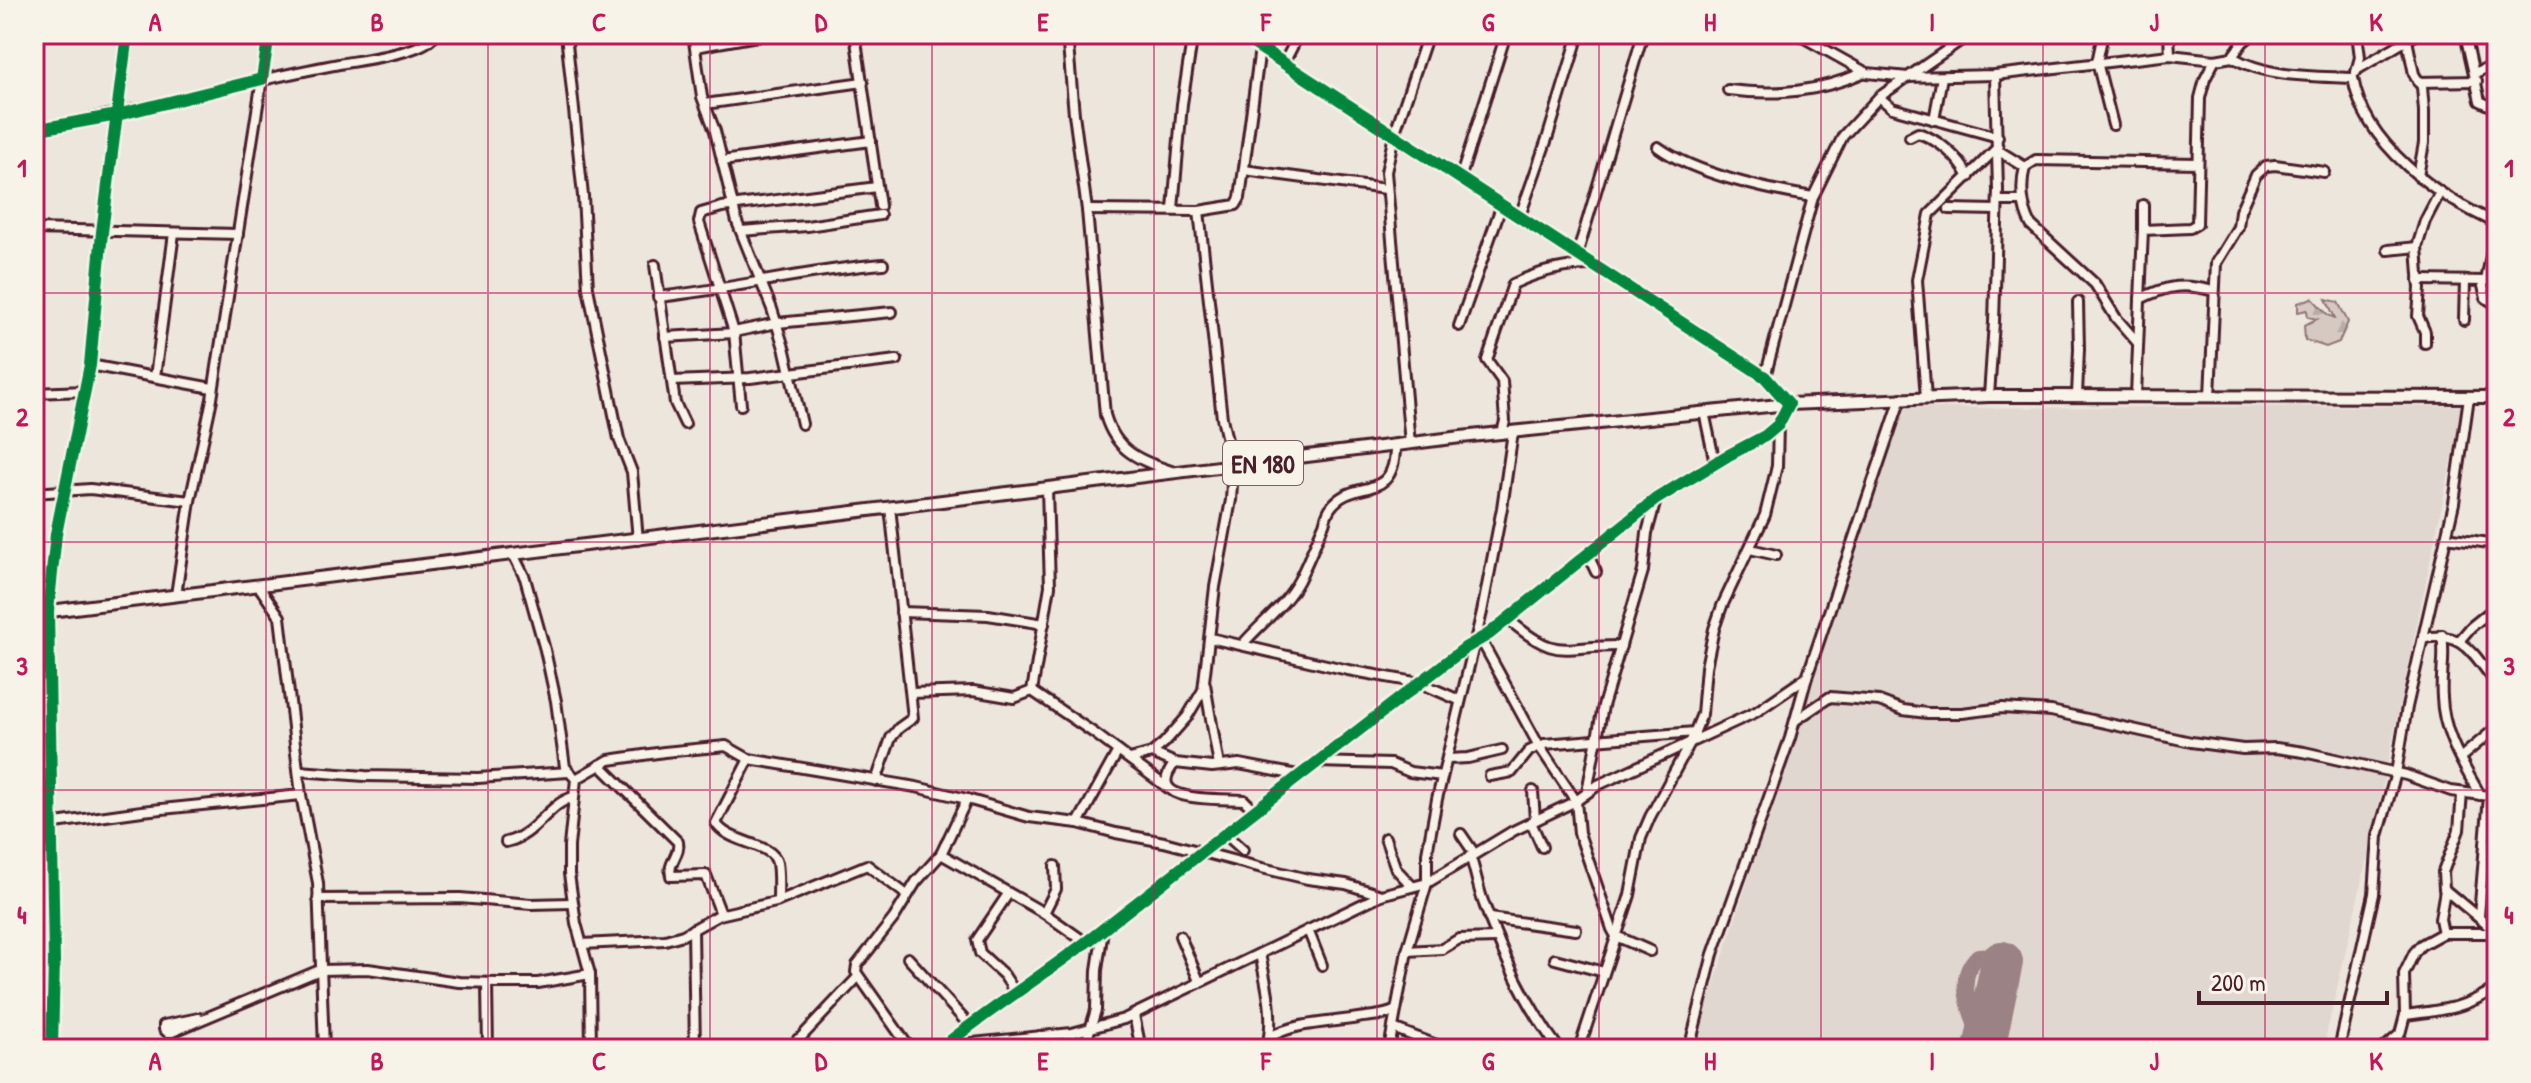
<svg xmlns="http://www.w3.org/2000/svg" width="2531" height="1083" font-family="'Patrick Hand',sans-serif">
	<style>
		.built { fill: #e0d7d0 }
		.forest { fill: url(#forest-firs); stroke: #907476; stroke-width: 2 }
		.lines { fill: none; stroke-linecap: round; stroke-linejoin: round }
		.taxiway { stroke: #9b8284; stroke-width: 16 }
		.runway { stroke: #9b8284; stroke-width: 42 }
		.minor-casing { stroke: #4a1f2b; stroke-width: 14 }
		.major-casing { stroke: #4a1f2b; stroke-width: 16 }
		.minor { stroke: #f7f3e8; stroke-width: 8 }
		.major { stroke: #f7f3e8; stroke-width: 10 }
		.cycleway-casing { stroke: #f7f3e8; stroke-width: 17 }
		.cycleway { stroke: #00873e; stroke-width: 12 }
		.grid { fill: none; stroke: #c2185b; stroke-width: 2; stroke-opacity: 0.55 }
		.labels { text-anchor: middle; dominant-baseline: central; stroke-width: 7; stroke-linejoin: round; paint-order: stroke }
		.shield { fill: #f7f3e8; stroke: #7e5f64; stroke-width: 2 }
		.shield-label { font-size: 26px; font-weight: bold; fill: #4a1f2b }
		.neatline { fill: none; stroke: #c2185b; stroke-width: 3 }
		.grid-label { font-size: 26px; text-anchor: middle; font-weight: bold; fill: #c2185b }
	</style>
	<defs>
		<pattern id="forest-firs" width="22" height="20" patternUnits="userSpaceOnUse" patternTransform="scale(2)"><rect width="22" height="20" fill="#d5c9c2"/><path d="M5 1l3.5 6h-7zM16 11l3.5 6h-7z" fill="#b8aca7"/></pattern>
	</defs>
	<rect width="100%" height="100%" fill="#ece6dd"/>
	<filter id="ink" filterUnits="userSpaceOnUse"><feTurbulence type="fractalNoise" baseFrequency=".0125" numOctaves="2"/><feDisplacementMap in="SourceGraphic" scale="16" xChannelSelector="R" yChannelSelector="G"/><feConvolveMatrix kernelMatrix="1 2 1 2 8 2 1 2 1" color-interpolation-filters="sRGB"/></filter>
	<g filter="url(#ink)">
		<!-- built -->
		<polygon class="built" points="2463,406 2372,837 2323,1049 1693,1049 1902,408"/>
		<!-- forest -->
		<polygon class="forest" points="2312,298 2328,315 2335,318 2326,299 2338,302 2348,322 2339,342 2326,347 2305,340 2304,325 2317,319 2308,317 2307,310 2298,312 2298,303"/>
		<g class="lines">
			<!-- taxiway -->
			<path class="taxiway" d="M1981,1049C1978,1017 1950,983 1978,956L1996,955L2002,962"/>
			<!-- runway -->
			<polyline class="runway" points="1984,1049 2002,962"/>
			<defs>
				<g id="minor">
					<polyline points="566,34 583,196 588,288 619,439 632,472 638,540"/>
					<polyline points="693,34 702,97 715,131 737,222 772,309 785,351 802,424"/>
					<polyline points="855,34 880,206"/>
					<path d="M1067,34L1074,114L1087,210L1105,415C1116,452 1139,460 1174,472"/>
					<path d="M1797,34L1867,73L1908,77L1995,75L2170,55L2215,60L2232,57C2268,78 2313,76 2353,78C2364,145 2439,198 2497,223"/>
					<polyline points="2103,34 2097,62 2113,125"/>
					<polyline points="2169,34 2170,55"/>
					<polyline points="2465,34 2480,101 2497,109"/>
					<polyline points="2407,40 2414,74 2422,87 2424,111 2424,143 2418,176"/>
					<polyline points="695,47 769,34"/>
					<polyline points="2232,57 2243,42 2253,34"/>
					<polyline points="1284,63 1299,34"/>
					<polyline points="2358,69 2417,34"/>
					<polyline points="2356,72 2360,57 2357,34"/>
					<polyline points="2475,73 2497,63"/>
					<polyline points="2418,82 2477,81"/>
					<path d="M1728,90C1777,96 1819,92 1865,72"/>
					<polyline points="1879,97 1892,108 1998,137"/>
					<polyline points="705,104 863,82"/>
					<polyline points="1934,120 1942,77"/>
					<path d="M34,130C136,112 236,83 339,64C359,60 427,53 435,34"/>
					<path d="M1910,137L1918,133C1940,140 1959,158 1969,177"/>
					<path d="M1658,147C1695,174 1768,190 1813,197"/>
					<path d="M1999,151L2025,167C2020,186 2022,208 2031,225L2095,284L2116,318L2138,343"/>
					<polyline points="2495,156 2497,157"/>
					<polyline points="722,161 871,141"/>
					<polyline points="2025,167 2036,160 2197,163"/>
					<polyline points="1244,170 1386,189"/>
					<polyline points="1460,179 1506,34"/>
					<polyline points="1998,201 2023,201"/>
					<polyline points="1173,209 1182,104 1193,34"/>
					<polyline points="1949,209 1997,210"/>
					<polyline points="1087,210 1199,211 1236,205 1240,198 1260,48"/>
					<polyline points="1520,216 1548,136 1579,34"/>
					<polyline points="2488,219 2497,202"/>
					<polyline points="34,229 238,234"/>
					<polyline points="2143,230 2143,205"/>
					<polyline points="741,231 807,226 880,215"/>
					<polyline points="2388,250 2417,247"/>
					<polyline points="1577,255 1643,34"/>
					<polyline points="655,265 675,403 685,424"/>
					<polyline points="2419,280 2486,281 2497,225"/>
					<polyline points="2482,282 2486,298 2497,305"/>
					<path d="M658,297C734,289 807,270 883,264"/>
					<path d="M2140,299C2168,285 2183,283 2214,291"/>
					<polyline points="2464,320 2465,281"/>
					<polyline points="1459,326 1502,204"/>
					<polyline points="734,332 777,323 892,312"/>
					<polyline points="665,337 734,333"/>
					<polyline points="2425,343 2425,332 2418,316 2420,288 2417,247 2425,221 2440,192"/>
					<polyline points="90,365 212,388"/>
					<polyline points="155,377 174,233"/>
					<polyline points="1765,377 1813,197 1843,136 1879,97 1970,34"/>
					<polyline points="672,381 750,378 897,360"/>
					<polyline points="34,393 85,391"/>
					<polyline points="2077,395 2079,349 2078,302"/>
					<polyline points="2136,395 2143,230 2190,228 2197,224 2200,98 2205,79 2215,60"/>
					<polyline points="1989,396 1994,322 1998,190 1995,75"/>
					<polyline points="2210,396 2216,263 2238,227 2240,211 2256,175 2266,166 2275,165 2324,172"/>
					<polyline points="1926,398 1917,280 1930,214 1998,147"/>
					<polyline points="741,405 734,332 699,222 701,213 722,207 877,187"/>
					<polyline points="1704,412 1715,463"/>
					<path d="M1502,433L1505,421L1502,381L1487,360L1513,284C1538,272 1565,265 1593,265"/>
					<polyline points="1410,444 1386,172 1394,135 1428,34"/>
					<polyline points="34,493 90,489 190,501"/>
					<polyline points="2446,537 2497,544"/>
					<polyline points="1750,549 1776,555"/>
					<polyline points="513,554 525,578 545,650 556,701 565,767 576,779 569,846 569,874 576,923 590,974 591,1049"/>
					<polyline points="1588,555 1596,572"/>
					<polyline points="258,585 280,617 301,795 318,883 324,1049"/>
					<polyline points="176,595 190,501 212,399 269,34"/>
					<polyline points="901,612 988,615 1044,624"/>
					<path d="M1508,619C1559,663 1562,645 1621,646"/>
					<path d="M2442,635C2446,658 2440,675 2442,697C2443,734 2463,764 2480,795"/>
					<polyline points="1210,638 1348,670 1420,683 1459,700"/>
					<path d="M2424,638C2466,631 2473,655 2497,684"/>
					<polyline points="1481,640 1539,746 1576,801 1579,833 1612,929 1616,936 1650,951"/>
					<polyline points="2459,641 2471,627 2497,606"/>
					<path d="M1243,644C1262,622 1285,606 1299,580C1308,562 1316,542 1324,524C1326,518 1327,512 1331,507C1353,477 1395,504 1395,447"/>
					<polyline points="1205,684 1219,766"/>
					<polyline points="1032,691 1094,733 1168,788"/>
					<polyline points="911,693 973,691 1014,698 1032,691 1050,586 1047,489"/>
					<polyline points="1796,720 1830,697 1879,701 1903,710 1927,713 1962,713 2002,708 2051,711 2191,742 2243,749 2276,748 2304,752 2406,775 2451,791 2497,797"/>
					<polyline points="1152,753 1175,763"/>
					<polyline points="2460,758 2497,727"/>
					<path d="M749,759L716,823C728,844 773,842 777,863C779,875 778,889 778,901"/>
					<polyline points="1130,759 1152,753 1164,743 1187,717 1203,690 1215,587 1231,500 1233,467 1222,418 1199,211"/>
					<polyline points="1448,759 1468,758 1502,750"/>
					<polyline points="1316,762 1391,764 1410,772 1442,776"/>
					<path d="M600,765L678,842C681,854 667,863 671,876L706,875L721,914"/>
					<polyline points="299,771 365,776 478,778 569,772"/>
					<polyline points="1490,776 1512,772 1529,751 1544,744 1695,732"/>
					<polyline points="576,779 609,760 664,752 726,746 749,759 916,787 967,799"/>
					<polyline points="876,781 891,738 899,728 913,718 890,507"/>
					<polyline points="1533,791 1535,820"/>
					<polyline points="1587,792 1603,706 1643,571 1647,533 1656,500"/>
					<polyline points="2462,793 2459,830 2443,872 2444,889 2497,933"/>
					<path d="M1254,810L1244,800C1222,798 1140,805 1175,763L1212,767L1239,764L1298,775"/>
					<polyline points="1531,822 1542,847"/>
					<polyline points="1078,823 1118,751"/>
					<polyline points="34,826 142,811 301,795"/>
					<polyline points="1225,834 1243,850"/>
					<polyline points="1461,834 1474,853"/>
					<polyline points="1385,838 1396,869 1411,885"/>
					<path d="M506,842C536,836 548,803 574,797"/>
					<polyline points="941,854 967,799 1029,817 1078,823 1116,833 1164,842 1262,868 1308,879 1346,884 1381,895"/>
					<path d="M1470,856C1476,872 1478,889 1484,904C1503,956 1526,1005 1559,1049"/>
					<polyline points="1008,894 977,940 980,953 1004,975 1015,992"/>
					<polyline points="318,899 460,898 531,904 572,903"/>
					<polyline points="1044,913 1056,889 1055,866"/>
					<polyline points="2479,916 2489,796"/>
					<polyline points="1489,918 1576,930"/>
					<polyline points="693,929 695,1049"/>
					<polyline points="1308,930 1322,965"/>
					<polyline points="2443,933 2440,919 2445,890"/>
					<polyline points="1180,936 1199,981"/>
					<polyline points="582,944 665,940 683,935 719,915 776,902 867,865 907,895"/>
					<polyline points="1407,951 1442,949 1459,939 1497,938"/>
					<path d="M1260,954C1266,984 1276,1019 1266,1049"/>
					<polyline points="908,958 969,1025"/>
					<polyline points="1555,959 1604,972"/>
					<polyline points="487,983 488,1049"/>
					<polyline points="1134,1015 1141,1049"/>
					<path d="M2405,1015C2443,1010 2465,1009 2497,987"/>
					<polyline points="199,1018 164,1025 164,1029 167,1032 172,1032 320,970 368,969 459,982 498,983 538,983 590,974"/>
					<polyline points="1393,1028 1439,1046 1457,1049"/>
					<path d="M1270,1037C1297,1022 1328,1023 1358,1018C1373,1015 1383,1017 1396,1010"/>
					<polyline points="798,1039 809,1049"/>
					<polyline points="943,1046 1072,1033 1124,1019 1381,895 1427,883 1513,831 1576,801 1598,785 1756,712 1807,677"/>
					<polyline points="52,1049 54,961 48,611 56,534 90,365 102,232 127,34"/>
					<polyline points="790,1049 858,977"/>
					<polyline points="913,1049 906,1043 856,972 857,965 894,918 916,882 941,854 1044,913 1085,942"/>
					<path d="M940,1049C993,1006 1052,970 1106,927C1225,834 1345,740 1465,648L1489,634L1656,499L1727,456L1765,436L1778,425L1789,404L1765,377L1239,34"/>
					<polyline points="1031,1049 1040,1036"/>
					<polyline points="1084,1049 1096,1010 1097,970 1103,930"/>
					<polyline points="1389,1049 1407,951 1427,883 1427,853 1437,799 1482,612 1502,508 1513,432"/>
					<polyline points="1579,1049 1630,895 1641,838 1650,817 1691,741 1702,714 1706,667 1714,629 1722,606 1765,515 1777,466 1778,425"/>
					<polyline points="1689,1049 1713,954 1790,738 1807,677 1901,398"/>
					<polyline points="2339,1049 2374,894 2378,836 2396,773 2407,707 2454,503 2469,397"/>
					<polyline points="2383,1049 2400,1034 2405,1015 2404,974 2414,953 2421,945 2443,933 2497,933"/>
				</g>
				<polyline id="major" points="34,613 1461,437 1789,404 1989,396 2497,397"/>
			</defs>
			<!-- minor casing -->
			<use href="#minor" class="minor-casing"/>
			<!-- major casing -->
			<use href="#major" class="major-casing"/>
			<!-- minor -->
			<use href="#minor" class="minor"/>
			<!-- major -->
			<use href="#major" class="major"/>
			<defs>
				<g id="cycleway">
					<polyline points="34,130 117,115 262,79 269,34"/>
					<polyline points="52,1049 54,961 48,611 56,534 90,365 102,232 127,34"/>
					<path d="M940,1049C993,1006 1052,970 1106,927C1225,834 1345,740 1465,648L1489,634L1656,499L1727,456L1765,436L1778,425L1789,404L1765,377L1239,34"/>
				</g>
			</defs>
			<!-- cycleway casing -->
			<use href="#cycleway" class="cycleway-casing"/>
			<!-- cycleway -->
			<use href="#cycleway" class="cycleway"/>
		</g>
	</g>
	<!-- grid -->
	<path class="grid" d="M266,34V1049M488,34V1049M710,34V1049M932,34V1049M1154,34V1049M1377,34V1049M1599,34V1049M1821,34V1049M2043,34V1049M2265,34V1049M34,293H2497M34,542H2497M34,790H2497"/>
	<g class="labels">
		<!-- shield labels -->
		<rect class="shield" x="1223" y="441" width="80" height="44" rx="6"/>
		<g class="shield-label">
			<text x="1263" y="463">EN 180</text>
		</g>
	</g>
	<!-- margin -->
	<rect width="2531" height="1083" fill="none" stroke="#f7f3e8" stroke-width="88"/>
	<!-- scale -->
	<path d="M2199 991v12h188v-12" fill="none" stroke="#4a1f2b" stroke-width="4"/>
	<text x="2211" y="991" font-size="24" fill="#4a1f2b" stroke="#f7f3e8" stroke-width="6" paint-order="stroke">200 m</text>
	<rect x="44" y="44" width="2443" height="995" class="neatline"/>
	<g class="grid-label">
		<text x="155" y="31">A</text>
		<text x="377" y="31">B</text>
		<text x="599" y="31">C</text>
		<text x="821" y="31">D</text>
		<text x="1043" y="31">E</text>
		<text x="1266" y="31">F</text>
		<text x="1488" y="31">G</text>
		<text x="1710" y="31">H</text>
		<text x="1932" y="31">I</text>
		<text x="2154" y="31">J</text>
		<text x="2376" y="31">K</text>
		<text x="22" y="177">1</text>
		<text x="2509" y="177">1</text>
		<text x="22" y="426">2</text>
		<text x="2509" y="426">2</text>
		<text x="22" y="675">3</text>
		<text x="2509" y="675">3</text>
		<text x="22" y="924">4</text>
		<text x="2509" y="924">4</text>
		<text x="155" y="1070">A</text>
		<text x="377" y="1070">B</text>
		<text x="599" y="1070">C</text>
		<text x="821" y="1070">D</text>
		<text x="1043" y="1070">E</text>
		<text x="1266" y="1070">F</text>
		<text x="1488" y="1070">G</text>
		<text x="1710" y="1070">H</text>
		<text x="1932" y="1070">I</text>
		<text x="2154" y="1070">J</text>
		<text x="2376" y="1070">K</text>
	</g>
</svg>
